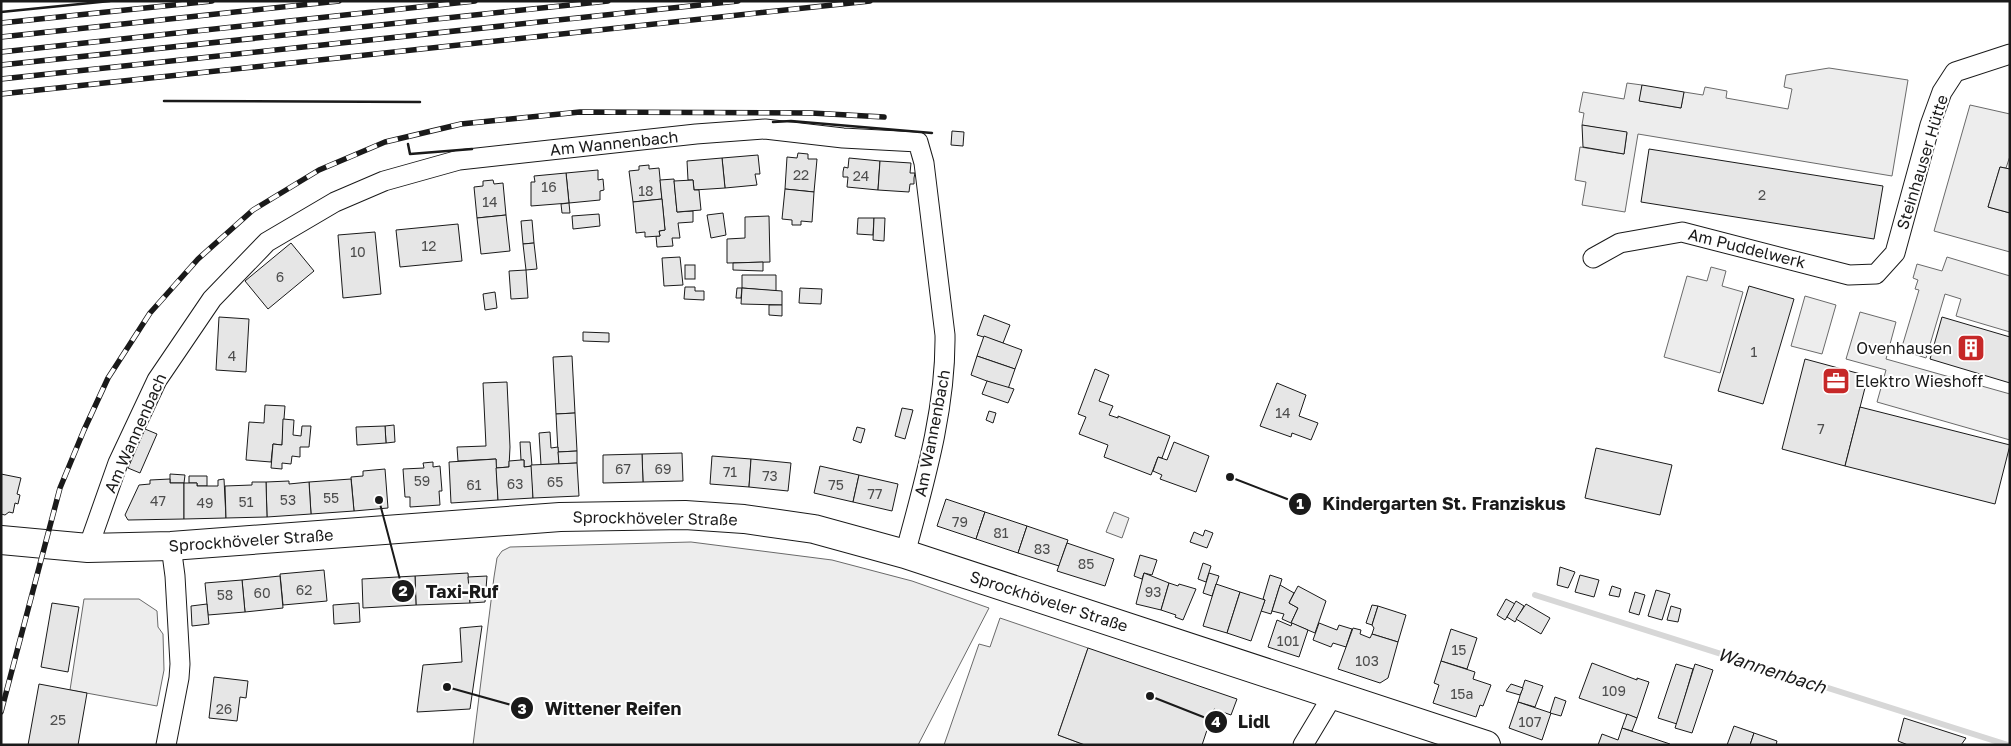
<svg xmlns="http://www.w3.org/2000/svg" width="2011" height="746" font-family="'Golos Text',sans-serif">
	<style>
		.built { fill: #ededed; stroke: #6a6a6a }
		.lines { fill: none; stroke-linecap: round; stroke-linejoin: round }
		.stream { stroke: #d7d7d7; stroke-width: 6 }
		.building { fill: #e6e6e6; stroke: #1a1a1a }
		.minor-casing { stroke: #1a1a1a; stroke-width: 21 }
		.primary-casing { stroke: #1a1a1a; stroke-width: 30 }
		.minor { stroke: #fff; stroke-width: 19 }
		.primary { stroke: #fff; stroke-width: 28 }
		.rail-casing { stroke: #1a1a1a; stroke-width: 5.5 }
		.rail { stroke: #fff; stroke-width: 4; stroke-dasharray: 11; stroke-linecap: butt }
		.wall { stroke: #1a1a1a; stroke-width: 2.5 }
		.labels { text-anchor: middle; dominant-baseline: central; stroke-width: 4; stroke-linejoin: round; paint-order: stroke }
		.number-label { font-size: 14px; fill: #4d4d4d }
		.street-label { font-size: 16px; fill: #1a1a1a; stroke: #fff }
		.poi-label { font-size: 16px; fill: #1a1a1a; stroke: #fff; text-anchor: end }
		.water-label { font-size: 18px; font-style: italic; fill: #1a1a1a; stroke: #fff }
		.leader { fill: none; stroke: #1a1a1a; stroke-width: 2 }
		.callout-dot { fill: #1a1a1a; stroke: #fff; stroke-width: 2 }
		.mark-label { font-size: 15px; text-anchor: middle; font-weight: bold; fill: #fff }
		.callout-label { font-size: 18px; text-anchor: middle; font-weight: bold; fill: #1a1a1a; stroke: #fff; stroke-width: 4; stroke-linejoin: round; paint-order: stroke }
	</style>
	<rect width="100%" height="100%" fill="#fff"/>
	<!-- built -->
	<g class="built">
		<polygon points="1829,68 1908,80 1892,176 1638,134 1625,212 1582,205 1586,182 1575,180 1580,147 1624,154 1627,133 1582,125 1584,113 1579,112 1583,92 1624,99 1627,83 1642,85 1640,101 1681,108 1684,92 1703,95 1705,87 1727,91 1726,98 1788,109 1792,89 1784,87 1786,75"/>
		<polygon points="1970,105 2010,114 2010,156 2006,168 2000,167 1988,207 2010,213 2010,252 1934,231"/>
		<polygon points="1947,257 2010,276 2010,332 1956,316 1961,299 1945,294 1926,358 1901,350 1919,290 1915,289 1918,280 1913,278 1917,264 1942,271"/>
		<polygon points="1711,267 1726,271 1722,286 1743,292 1720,373 1664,357 1687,276 1707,281"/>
		<polygon points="1805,296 1836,305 1822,354 1791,346"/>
		<polygon points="1860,312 1896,322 1886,359 2010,394 2010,440 1877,402 1886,370 1846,359"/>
		<polygon points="1114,512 1129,518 1122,538 1106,532"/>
		<polygon points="691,542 832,560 912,581 989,608 918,745 473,745 494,577 497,558 502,551 510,547"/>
		<polygon points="84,599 139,599 157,611 158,627 163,634 164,670 157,706 70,690"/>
		<polygon points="1000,618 1088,648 1058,735 1085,745 944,745 979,644 990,647"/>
	</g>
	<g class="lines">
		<!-- stream -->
		<polyline class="stream" points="1535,595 2008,745"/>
	</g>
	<!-- building -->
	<g class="building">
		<polygon points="1642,85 1684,92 1681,108 1639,101"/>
		<polygon points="1582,125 1627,132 1624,154 1583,147"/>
		<polygon points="952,131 964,132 963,146 951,145"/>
		<polygon points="1649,149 1883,186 1874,239 1641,202"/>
		<polygon points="798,153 808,154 808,159 817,159 814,192 785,189 787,157 797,158"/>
		<polygon points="758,155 760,174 755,174 757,185 725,188 722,158"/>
		<polygon points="722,158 725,188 694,190 693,180 688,180 687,161"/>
		<polygon points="849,158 880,161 878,190 847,187 848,177 843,177 843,172 844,167 848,168"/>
		<polygon points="880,161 911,163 910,173 915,173 914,178 914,184 910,184 909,192 878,190"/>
		<polygon points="649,165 649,169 659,168 662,199 633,202 629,171 639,170 639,166"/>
		<polygon points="2000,167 2010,169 2010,213 1988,207"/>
		<polygon points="598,170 598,180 603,179 604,190 600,191 600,200 569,203 566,173"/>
		<polygon points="566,173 569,203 531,206 531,182 535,182 534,176"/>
		<polygon points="674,179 677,212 693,211 693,222 678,223 680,238 672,238 673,246 657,247 656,236 660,236 659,231 665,230 660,180"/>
		<polygon points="493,180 494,184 503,183 506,215 477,218 474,187 483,186 483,181"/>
		<polygon points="693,180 694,190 699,190 701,210 677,212 674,181"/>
		<polygon points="785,189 814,192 812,222 801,221 801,225 792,225 792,220 782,219"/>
		<polygon points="662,199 665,230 659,231 660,236 645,237 645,232 636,233 633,202"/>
		<polygon points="569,203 570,213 562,213 561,204"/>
		<polygon points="723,213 726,235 711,238 707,215"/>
		<polygon points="599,214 600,226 573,229 572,216"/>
		<polygon points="506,215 510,251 481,254 477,218"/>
		<polygon points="769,216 770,262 727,263 727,239 745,238 745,217"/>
		<polygon points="858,218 874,218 873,235 857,234"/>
		<polygon points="874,218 885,218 884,241 873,240"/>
		<polygon points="532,220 534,243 523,244 521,221"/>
		<polygon points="458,224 462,261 400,267 396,230"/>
		<polygon points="375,232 381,294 343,298 338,235"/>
		<polygon points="291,243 314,271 268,309 245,281"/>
		<polygon points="534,243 537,269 526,270 523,244"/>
		<polygon points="680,257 683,285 664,286 662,258"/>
		<polygon points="763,262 763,271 733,270 733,263"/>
		<rect x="685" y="265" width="10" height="14"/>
		<polygon points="526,270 528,298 511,299 509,271"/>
		<polygon points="742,275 776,275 776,291 742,288"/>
		<polygon points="1749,286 1794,299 1763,404 1718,391"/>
		<polygon points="685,287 695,287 695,291 704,291 704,300 684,299"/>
		<polygon points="737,288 742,288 741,298 736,298"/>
		<polygon points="742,288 782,291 782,305 741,304"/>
		<polygon points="800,288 822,289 821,304 799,303"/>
		<polygon points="495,292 497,308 485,310 483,294"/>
		<polygon points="769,305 782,305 782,316 769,315"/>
		<polygon points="984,315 1010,325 1003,343 977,335"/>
		<polygon points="219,317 249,319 246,372 216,370"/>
		<polygon points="1942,317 2010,337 2010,383 1930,359"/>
		<polygon points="583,332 609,333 609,342 583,341"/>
		<polygon points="984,336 1022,350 1015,369 977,356"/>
		<polygon points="572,356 575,413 556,414 553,357"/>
		<polygon points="977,356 1015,369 1008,389 971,375"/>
		<polygon points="1805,359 1868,376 1845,466 1782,449"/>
		<polygon points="1095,369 1109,375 1099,401 1113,406 1109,415 1118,418 1118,416 1170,436 1162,458 1158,457 1151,475 1104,457 1108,445 1079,434 1086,417 1078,414"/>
		<polygon points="987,381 1014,389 1008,403 982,394"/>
		<polygon points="507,382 510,447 509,467 496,468 496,459 458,461 457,447 486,446 483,383"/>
		<polygon points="1277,383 1306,395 1299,416 1318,423 1311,440 1292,433 1291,437 1260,426"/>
		<polygon points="265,405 285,406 282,445 273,444 271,462 246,460 249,422 264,423"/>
		<polygon points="1860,407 2010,445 1995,504 1845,466"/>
		<polygon points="902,408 913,410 905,439 895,436"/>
		<polygon points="989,411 996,413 993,423 986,420"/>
		<polygon points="575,413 577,451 558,452 556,414"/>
		<polygon points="283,419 294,420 293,435 301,436 302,426 311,426 309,447 300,447 300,457 292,456 291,464 282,463 282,469 271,468 273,444 282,445"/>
		<polygon points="394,425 395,442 386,443 385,426"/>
		<polygon points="385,426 386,443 357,445 356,427"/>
		<polygon points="857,427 865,429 861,443 853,440"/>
		<polygon points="145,429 157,434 140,473 128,468"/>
		<polygon points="550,432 551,448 558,447 559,464 541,465 539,433"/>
		<polygon points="520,442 530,442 532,466 524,467 524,460 521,460"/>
		<polygon points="1174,442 1209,456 1196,492 1160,479 1162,475 1153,471 1158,457 1167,460"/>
		<polygon points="1596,448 1672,465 1660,515 1585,498"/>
		<polygon points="577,451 577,463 559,464 558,452"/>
		<polygon points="682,453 683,481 643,482 642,454"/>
		<polygon points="642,454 643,482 603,483 603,455"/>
		<polygon points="712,456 751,459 749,487 710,484"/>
		<polygon points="496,459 498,500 451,503 449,462"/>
		<polygon points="751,459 791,463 788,491 749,487"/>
		<polygon points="521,460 524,460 524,467 532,466 533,498 498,500 496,468 509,467 509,461"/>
		<polygon points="433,462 433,467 440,466 442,491 439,491 440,505 410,507 410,497 405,497 403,469 424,468 423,463"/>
		<polygon points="577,463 579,496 533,498 531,465"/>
		<polygon points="820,466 859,475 853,502 814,493"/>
		<polygon points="385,469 388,508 354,511 351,477 363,476 363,471"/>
		<polygon points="1,474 21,478 17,494 20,495 18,504 15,503 13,513 9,512 5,515 1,514"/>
		<polygon points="170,474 185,475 184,483 170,483"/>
		<polygon points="859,475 898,484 892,511 853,502"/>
		<polygon points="189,476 207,476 207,486 197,486 197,483 189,483"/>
		<polygon points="170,479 170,483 184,483 184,519 128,520 125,515 139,485 150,484 150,480"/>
		<polygon points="224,479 226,518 184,519 184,483 197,483 197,486 218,486 218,480"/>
		<polygon points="351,479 354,511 311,514 309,482"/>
		<polygon points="289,481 289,484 309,482 311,514 267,517 266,482"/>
		<polygon points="252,482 266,482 267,517 226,518 225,486 252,485"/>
		<polygon points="946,499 985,512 976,539 937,526"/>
		<polygon points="985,512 1027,526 1018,553 976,539"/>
		<polygon points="1027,526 1068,540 1059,566 1018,553"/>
		<polygon points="1205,530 1213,533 1207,548 1190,542 1194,532 1203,536"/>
		<polygon points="1067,543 1114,559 1105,586 1057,571"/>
		<polygon points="1140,555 1157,560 1152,575 1144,573 1142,579 1134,576"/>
		<polygon points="1203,563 1211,566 1206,582 1198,579"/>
		<polygon points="1560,567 1575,572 1568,588 1557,585"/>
		<polygon points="324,570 327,601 283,605 280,574"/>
		<polygon points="468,573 470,603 416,605 415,576"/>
		<polygon points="1144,573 1169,583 1161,610 1136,604"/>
		<polygon points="1209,573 1219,576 1212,596 1203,593"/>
		<polygon points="1270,575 1282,579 1271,614 1261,611 1265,600 1263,599"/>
		<polygon points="1580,575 1599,580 1594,597 1575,592"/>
		<polygon points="280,576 283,608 245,612 242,580"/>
		<polygon points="415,576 416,605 363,608 362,579"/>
		<polygon points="487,576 485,602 470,603 468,577"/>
		<polygon points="242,580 245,612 208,615 205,583"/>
		<polygon points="1169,583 1178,586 1179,584 1196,589 1183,620 1175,617 1176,615 1161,610"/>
		<polygon points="1216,584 1240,592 1227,633 1203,626"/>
		<polygon points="1280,585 1294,593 1289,603 1298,608 1291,623 1282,619 1284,614 1272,611"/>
		<polygon points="1298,586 1326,601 1315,633 1291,623 1298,608 1289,603"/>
		<polygon points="1612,586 1621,589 1619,597 1609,595"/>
		<polygon points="1656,590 1670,594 1662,620 1648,616"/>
		<polygon points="1240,592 1265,600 1251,641 1227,633"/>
		<polygon points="1635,592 1645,595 1639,615 1629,612"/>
		<polygon points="1506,599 1515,604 1505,620 1497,615"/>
		<polygon points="1516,601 1524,606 1515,622 1507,617"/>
		<polygon points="52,603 79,607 68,672 41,667"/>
		<polygon points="359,603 360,622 334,624 333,605"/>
		<polygon points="207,604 209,624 192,626 191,606"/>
		<polygon points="1526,604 1550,618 1541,634 1516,619"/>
		<polygon points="1372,605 1378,606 1372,625 1366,623"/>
		<polygon points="1378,606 1406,615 1398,642 1372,634 1374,628 1372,625"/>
		<polygon points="1671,606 1681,609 1678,622 1667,620"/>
		<polygon points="1277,620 1291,626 1292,623 1308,630 1299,657 1268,647"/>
		<polygon points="1319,623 1337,630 1339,625 1352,629 1346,647 1333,643 1331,647 1313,640"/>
		<polygon points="482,626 470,709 417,712 423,665 462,662 460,628"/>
		<polygon points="1353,628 1361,630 1360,634 1370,638 1372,634 1398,642 1388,678 1380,683 1338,669"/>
		<polygon points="1451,629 1477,638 1467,669 1441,661"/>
		<polygon points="1088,648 1237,699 1231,715 1214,709 1202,745 1085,745 1058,735"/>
		<polygon points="1441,661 1475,672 1473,679 1491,685 1483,706 1480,705 1476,717 1433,703 1439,685 1434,683"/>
		<polygon points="1592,663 1637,680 1637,678 1649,682 1637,718 1579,698"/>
		<polygon points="1676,664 1693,669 1677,724 1658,718"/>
		<polygon points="1695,664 1713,670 1692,733 1675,728"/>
		<polygon points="214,677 248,681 246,698 240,697 237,721 209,718"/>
		<polygon points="1525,680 1543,686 1535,707 1518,702"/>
		<polygon points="39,684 87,693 78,745 28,745"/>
		<polygon points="1511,684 1523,688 1520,695 1506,691"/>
		<polygon points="1555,697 1566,701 1561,716 1550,713"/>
		<polygon points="1518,702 1551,713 1542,740 1509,728"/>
		<polygon points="1627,714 1637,718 1632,731 1622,728"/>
		<polygon points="1904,718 1966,738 1961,745 1908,745 1898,741"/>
		<polygon points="1734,726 1754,733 1750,745 1727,745"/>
		<polygon points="1622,728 1670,744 1670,745 1598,745 1602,734 1618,740"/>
		<polygon points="1754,733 1777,741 1776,745 1750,745"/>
	</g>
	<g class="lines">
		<defs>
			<g id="minor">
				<polyline points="1593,258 1620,243 1682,232 1849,275 1876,274 1895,253 1930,125 1942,92 1955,72 2010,54"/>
				<path d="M88,548L118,463L157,380L212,299L267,242L335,202L384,181L459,160L696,134L765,129L843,138L918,142L924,163L945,335C946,410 924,483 905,554"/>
				<polyline points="166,745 179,678 180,664 175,576 171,546"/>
				<polyline points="1303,745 1333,695"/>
			</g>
			<polyline id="primary" points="1,540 88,548 171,546 560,517 685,515 744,519 814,529 905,554 1486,745"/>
		</defs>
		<!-- minor casing -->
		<use href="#minor" class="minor-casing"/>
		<!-- primary casing -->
		<use href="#primary" class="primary-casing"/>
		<!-- minor -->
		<use href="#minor" class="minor"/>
		<!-- primary -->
		<use href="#primary" class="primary"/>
		<defs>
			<g id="rail">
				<polyline points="1,23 212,1"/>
				<polyline points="1,37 339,1"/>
				<polyline points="1,52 475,1"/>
				<polyline points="1,65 608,1"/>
				<polyline points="1,79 738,1"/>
				<polyline points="1,94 870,1"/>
				<polyline points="1,712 60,488 84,430 108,378 150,313 198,259 253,210 319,170 385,142 461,124 580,112 811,113 884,117"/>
			</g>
		</defs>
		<!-- rail casing -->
		<use href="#rail" class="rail-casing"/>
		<!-- rail -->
		<use href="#rail" class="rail"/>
		<!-- wall -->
		<g class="wall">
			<polyline points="1,12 110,1"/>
			<polyline points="164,101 420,102"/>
			<polyline points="773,122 791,121 932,133"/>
			<polyline points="408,144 410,154 472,149"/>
		</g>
	</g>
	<!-- icons -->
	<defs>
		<symbol id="building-square" viewBox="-11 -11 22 22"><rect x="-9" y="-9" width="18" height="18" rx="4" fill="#c62828" stroke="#fff"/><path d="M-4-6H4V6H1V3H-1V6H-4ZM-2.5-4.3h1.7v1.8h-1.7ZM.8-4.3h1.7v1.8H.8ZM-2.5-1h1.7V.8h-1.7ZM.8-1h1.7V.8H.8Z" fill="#fff"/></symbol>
		<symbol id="office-square" viewBox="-11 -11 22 22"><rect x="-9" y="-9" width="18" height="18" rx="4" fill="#c62828" stroke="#fff"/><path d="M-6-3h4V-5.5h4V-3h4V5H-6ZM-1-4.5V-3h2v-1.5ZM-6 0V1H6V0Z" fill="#fff"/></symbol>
	</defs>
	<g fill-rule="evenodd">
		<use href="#building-square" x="1955" y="332" width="32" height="32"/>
		<use href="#office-square" x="1820" y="365" width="32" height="32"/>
	</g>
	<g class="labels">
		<!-- number labels -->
		<g class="number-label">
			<text x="801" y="174">22</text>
			<text x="861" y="175">24</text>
			<text x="549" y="186">16</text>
			<text x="646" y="190">18</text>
			<text x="1762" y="194">2</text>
			<text x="490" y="201">14</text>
			<text x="429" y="245">12</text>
			<text x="358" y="251">10</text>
			<text x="280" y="276">6</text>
			<text x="1754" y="351">1</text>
			<text x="232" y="355">4</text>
			<text x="1283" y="412">14</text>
			<text x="1821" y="428">7</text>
			<text x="623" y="468">67</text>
			<text x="663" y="468">69</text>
			<text x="730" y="471">71</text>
			<text x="770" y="475">73</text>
			<text x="422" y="480">59</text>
			<text x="555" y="481">65</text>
			<text x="515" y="483">63</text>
			<text x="474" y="484">61</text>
			<text x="836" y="484">75</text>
			<text x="875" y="493">77</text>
			<text x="331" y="497">55</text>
			<text x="288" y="499">53</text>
			<text x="158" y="500">47</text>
			<text x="246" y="501">51</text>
			<text x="205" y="502">49</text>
			<text x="960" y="521">79</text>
			<text x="1001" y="532">81</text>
			<text x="1042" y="548">83</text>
			<text x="1086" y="563">85</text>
			<text x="304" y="589">62</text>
			<text x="1153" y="591">93</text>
			<text x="262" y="592">60</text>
			<text x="225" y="594">58</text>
			<text x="1288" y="640">101</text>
			<text x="1459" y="649">15</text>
			<text x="1367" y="660">103</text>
			<text x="1614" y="690">109</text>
			<text x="1462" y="693">15a</text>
			<text x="224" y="708">26</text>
			<text x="58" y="719">25</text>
			<text x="1530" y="721">107</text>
		</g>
		<!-- street labels -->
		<g class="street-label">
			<text transform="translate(614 143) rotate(-6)">Am Wannenbach</text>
			<text transform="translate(1922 162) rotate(-73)">Steinhauser Hütte</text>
			<text transform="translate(1747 248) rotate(14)">Am Puddelwerk</text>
			<text transform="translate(135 433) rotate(-66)">Am Wannenbach</text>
			<text transform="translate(932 433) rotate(-79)">Am Wannenbach</text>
			<text transform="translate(655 518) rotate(1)">Sprockhöveler Straße</text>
			<text transform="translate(251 540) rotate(-4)">Sprockhöveler Straße</text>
			<text transform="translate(1049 601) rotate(18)">Sprockhöveler Straße</text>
		</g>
		<!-- poi labels -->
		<g class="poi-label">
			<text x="1952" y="348">Ovenhausen</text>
			<text x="1855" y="381" text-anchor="start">Elektro Wieshoff</text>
		</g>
		<!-- water labels -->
		<g class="water-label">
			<text transform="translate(1772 670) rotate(18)">Wannenbach</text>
		</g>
	</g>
	<!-- callouts -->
	<path class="leader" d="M1230 477L1300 504M379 500L403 591M447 687L522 708M1150 696L1216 722"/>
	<g class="callout-dot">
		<circle cx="1230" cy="477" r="5"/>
		<circle cx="379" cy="500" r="5"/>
		<circle cx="447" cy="687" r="5"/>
		<circle cx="1150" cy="696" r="5"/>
		<circle cx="1300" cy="504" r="12"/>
		<circle cx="403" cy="591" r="12"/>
		<circle cx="522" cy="708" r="12"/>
		<circle cx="1216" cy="722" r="12"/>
	</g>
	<g class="mark-label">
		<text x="1300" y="509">1</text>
		<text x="403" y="596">2</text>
		<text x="522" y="714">3</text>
		<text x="1216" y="727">4</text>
	</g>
	<g class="callout-label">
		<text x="1444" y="510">Kindergarten St. Franziskus</text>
		<text x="462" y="598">Taxi-Ruf</text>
		<text x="613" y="715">Wittener Reifen</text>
		<text x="1254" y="728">Lidl</text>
	</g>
	<!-- border -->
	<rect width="2011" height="746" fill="none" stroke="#1a1a1a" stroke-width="5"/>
</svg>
